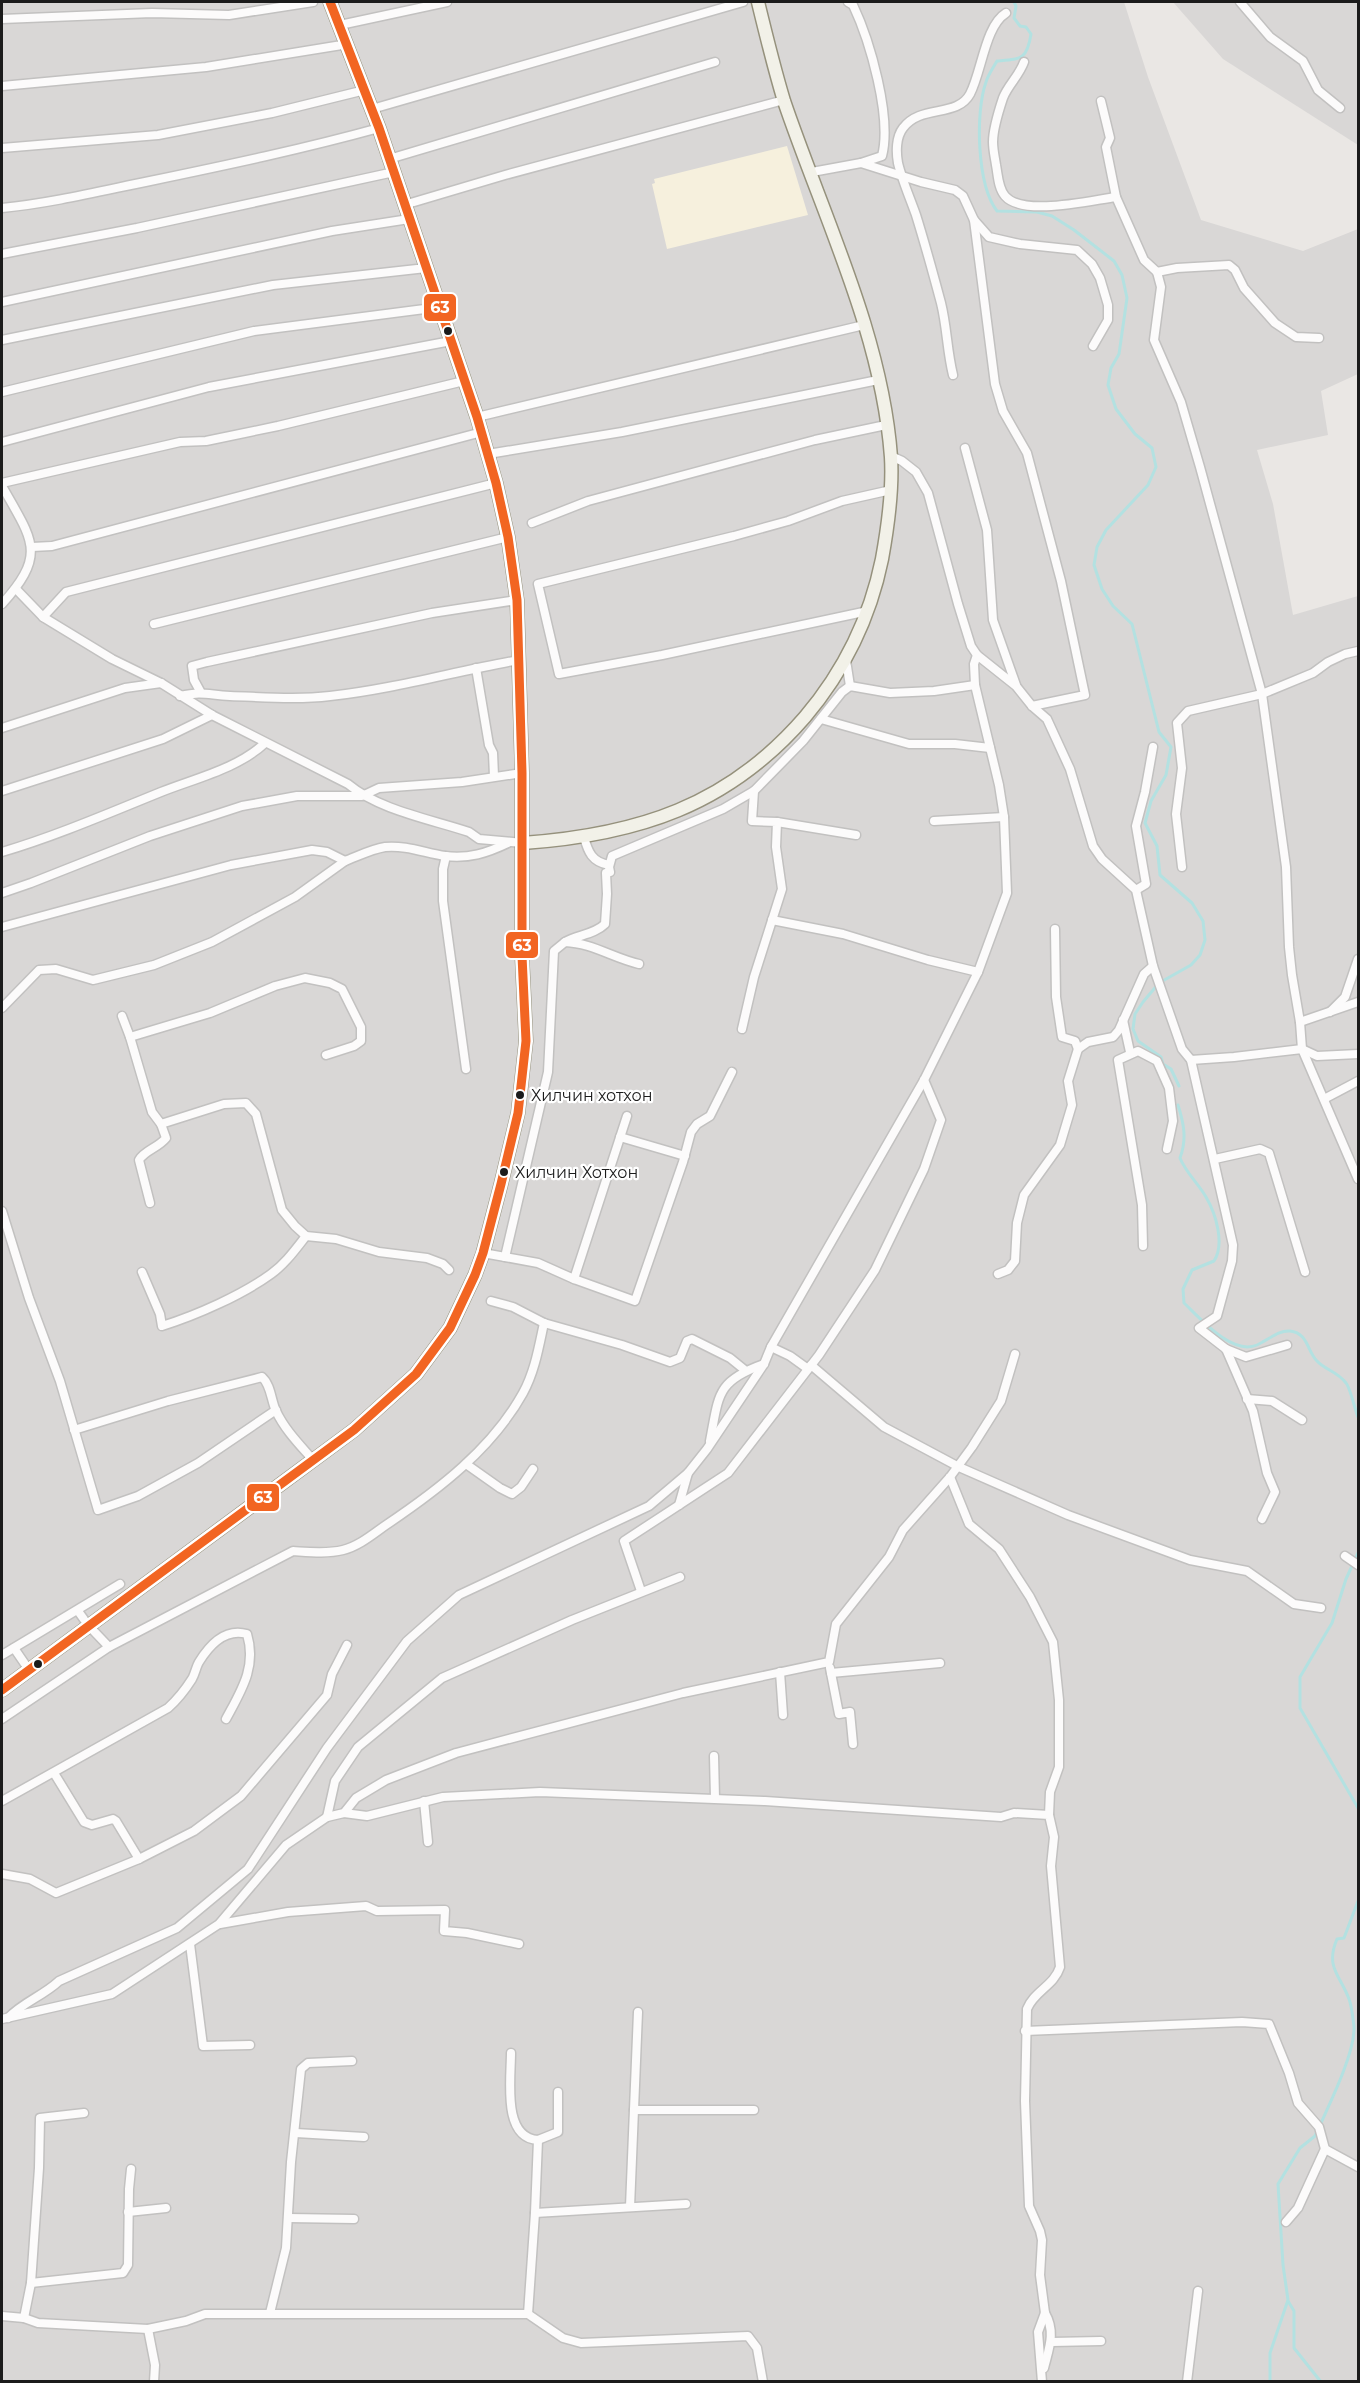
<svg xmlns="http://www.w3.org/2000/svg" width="1360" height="2383" font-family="Montserrat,sans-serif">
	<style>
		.residential { fill: #d9d7d6 }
		.education { fill: #f6f0dd }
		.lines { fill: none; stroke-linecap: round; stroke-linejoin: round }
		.stream { stroke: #b3e1e1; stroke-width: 3 }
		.street-casing { stroke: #c2c1c0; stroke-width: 11 }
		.secondary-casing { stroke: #95917c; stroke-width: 15 }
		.street { stroke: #fcfbfb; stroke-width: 8 }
		.secondary { stroke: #f2f1e8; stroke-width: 12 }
		.bus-1-casing { stroke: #fff; stroke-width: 14 }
		.bus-1 { stroke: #f26522; stroke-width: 9 }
		.bus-dot { fill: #1b1b1b; stroke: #fff; stroke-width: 2 }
		.labels { text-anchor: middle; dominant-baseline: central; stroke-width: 4.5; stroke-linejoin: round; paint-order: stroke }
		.bus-label { font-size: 16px; fill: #1b1b1b; stroke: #fff; text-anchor: start }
		.line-badge { stroke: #fff; stroke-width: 2 }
		.badge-label { font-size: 16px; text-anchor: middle; font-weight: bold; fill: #fff }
	</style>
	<rect width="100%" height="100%" fill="#eae7e4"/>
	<!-- residential -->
	<g class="residential">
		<polygon points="2,2 1124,2 1148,77 1201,220 1303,251 1358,229 1358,374 1321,391 1328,435 1257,450 1273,504 1293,615 1358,596 1358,2381 2,2382"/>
		<polygon points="1173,2 1358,2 1358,145 1223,59"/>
	</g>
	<!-- education -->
	<polygon class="education" points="787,146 808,215 667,249 652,184 655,183 654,179"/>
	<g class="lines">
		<!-- stream -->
		<g class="stream">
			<path d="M1014,2L1016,6L1014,18L1020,26L1026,27L1031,34C1027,60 1021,59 997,61C993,68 988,75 986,82C975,113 977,185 997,211L1037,212L1052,216L1074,230L1114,261L1122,275L1127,298L1119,354L1111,368L1108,385L1116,409L1135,434L1152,448L1156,467L1148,485L1106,530L1097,547L1094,565L1102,589L1113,606L1132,624L1159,732L1171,747L1166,775L1151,801L1145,823L1157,846L1160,875L1192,903L1203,921L1205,940L1200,955L1191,965L1159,983L1143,1002L1135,1014L1133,1029L1138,1041L1161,1057L1163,1064L1171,1069L1179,1086"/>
			<path d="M1178,1105C1184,1124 1187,1139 1180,1158C1186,1173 1198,1183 1206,1197C1216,1214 1225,1244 1214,1261L1192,1270L1183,1289L1184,1303C1200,1318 1232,1356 1257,1345C1268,1340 1279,1330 1290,1331C1308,1333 1307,1351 1317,1361C1325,1370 1337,1371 1346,1383C1350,1387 1355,1410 1358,1417"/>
			<polyline points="1358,1553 1346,1579 1332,1623 1300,1677 1300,1708 1358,1808"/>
			<path d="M1320,2125C1331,2101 1355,2052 1354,2027C1353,2019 1352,2007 1349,1999C1340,1975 1325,1967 1337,1939L1344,1938L1358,1901"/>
			<polyline points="1288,2301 1294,2311 1294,2348 1321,2382"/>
			<polyline points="1270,2382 1270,2353 1288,2300 1283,2265 1278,2184 1300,2148 1315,2136 1317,2131"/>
		</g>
		<defs>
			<g id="street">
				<path d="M848,2L853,5C870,41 892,117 882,156L861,163"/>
				<polyline points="1240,2 1270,37 1303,61 1318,90 1340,108"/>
				<polyline points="2,19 152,13 229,15 313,2"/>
				<polyline points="340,25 447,2"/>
				<path d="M1024,62C1019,76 1008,85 1003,98C999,110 993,129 993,142C993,150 995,158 996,165C998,175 998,188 1005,196C1023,217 1092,200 1116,197L1144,260L1157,272L1161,287L1154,340L1181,402L1200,467L1262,694L1286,867L1289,947L1292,975L1300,1022L1302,1049L1358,1179"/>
				<polyline points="2,86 206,67 348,44"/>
				<polyline points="1101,101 1110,138 1106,147 1116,197"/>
				<polyline points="372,109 743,2"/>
				<polyline points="2,148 158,135 272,113 365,90"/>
				<polyline points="389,159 715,62"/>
				<polyline points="812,172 861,163 921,182 955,190 963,196 974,220 995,384 1003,411 1027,453 1061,581 1085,695 1032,706"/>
				<polyline points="404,205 505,175 784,100"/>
				<path d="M2,208C52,203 101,191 150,181C227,165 303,149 379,128"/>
				<polyline points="974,220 989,237 1020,244 1077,250 1092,264 1100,278 1108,305 1108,320 1093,346"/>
				<polyline points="2,254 137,228 394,172"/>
				<polyline points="1157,272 1177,268 1229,265 1235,270 1244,288 1275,323 1296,337 1319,338"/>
				<polyline points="2,302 332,231 409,219"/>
				<polyline points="2,340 273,285 426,268"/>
				<path d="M953,375C947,351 947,327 941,303C933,273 925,244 916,215C910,198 902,180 898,163C896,152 896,137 903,128C921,104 957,118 970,94C982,71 985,26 1006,13"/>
				<polyline points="2,392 254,331 440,307"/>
				<polyline points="477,417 864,325"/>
				<polyline points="2,442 209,387 451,341"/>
				<polyline points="965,448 987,530 993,620 1016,685"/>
				<polyline points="488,454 622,432 878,380"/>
				<polyline points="2,483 180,442 206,441 278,426 464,381"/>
				<path d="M2,486C32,540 48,553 2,604"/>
				<polyline points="532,523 588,501 815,440 886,425"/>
				<polyline points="32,547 52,546 482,432"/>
				<path d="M16,589L43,617L112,659L161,683L212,715L348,784C379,810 430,819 469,832L479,839L523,843"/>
				<polyline points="868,611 662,655 559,674 538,584 734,536 788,521 842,501 891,490"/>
				<polyline points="43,617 66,592 496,483"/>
				<polyline points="154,624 508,537"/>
				<polyline points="977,655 1016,686 1032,706 1047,719 1070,769 1093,846 1102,859 1136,890 1153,966 1182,1049 1191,1060 1234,1057 1302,1049 1317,1056 1358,1054"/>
				<polyline points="846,660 850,686"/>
				<polyline points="476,668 489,745 493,753 494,776"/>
				<polyline points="200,691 194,680 192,666 207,662 432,613 517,600"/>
				<path d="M180,696C203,691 208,695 230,696C263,697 297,700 330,696C394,689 456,671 519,660"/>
				<polyline points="821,719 909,744 955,744 990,748"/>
				<polyline points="2,728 125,688 161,683"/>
				<polyline points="2,791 163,739 212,715"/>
				<polyline points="934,821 1004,817"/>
				<polyline points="777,822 856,835"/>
				<path d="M584,837C588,852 592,862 609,865"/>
				<path d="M2,852C56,836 109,813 161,792C196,778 237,769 265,743"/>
				<polyline points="446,856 443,869 443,901 466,1069"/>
				<polyline points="1182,867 1176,814 1182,768 1177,723 1188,711 1262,694 1313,673 1328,662 1345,654 1358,651"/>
				<polyline points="1136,890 1146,884 1136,826 1145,792 1153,747"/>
				<polyline points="2,893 31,883 150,836 242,806 297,796 362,796 379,788 462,782 522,773"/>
				<polyline points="772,920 843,934 928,960 978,972"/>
				<path d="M2,927L231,865L312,850L327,852L345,861C358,856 372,849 385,847C406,845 425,853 445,856C469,859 487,853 508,843"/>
				<polyline points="1055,929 1056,997 1062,1037 1075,1041 1078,1049"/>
				<path d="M565,942C578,935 595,934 605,924L607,894L606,873L610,872L609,867L612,856L723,809L754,791L803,741L842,692L850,686L890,693L934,691L975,685"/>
				<polyline points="2,1008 39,970 56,969 93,980 154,965 212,942 295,897 345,861"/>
				<polyline points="1330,1012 1345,997 1358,959"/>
				<polyline points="122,1016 130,1037"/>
				<polyline points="1123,1020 1130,1052"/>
				<polyline points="1300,1022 1358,1002"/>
				<polyline points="742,1029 754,977 782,889 776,847 777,822 752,821 754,791"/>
				<polyline points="326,1055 354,1046 361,1041 361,1027 342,989 330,983 305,978 275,986 210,1013 130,1037 152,1112 161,1124 224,1104 246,1103 256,1114 282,1210 295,1226 306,1236 336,1239 379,1252 427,1258 443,1264 449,1270"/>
				<polyline points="1191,1060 1233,1245 1232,1261 1217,1316 1199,1328 1226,1349 1253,1411 1267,1473 1275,1492 1262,1519"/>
				<polyline points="1324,1099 1358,1081"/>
				<polyline points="620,1137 685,1156"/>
				<polyline points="1215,1159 1260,1149 1269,1153 1305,1272"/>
				<path d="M150,1203L139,1160C145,1150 158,1148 166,1138L161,1124"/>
				<polyline points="2,1211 29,1298 60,1381 98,1510 138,1496 198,1463 276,1410"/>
				<polyline points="1143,1246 1142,1205 1118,1060 1138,1051 1157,1061 1169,1088 1173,1121 1167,1149"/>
				<polyline points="483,1253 538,1263 574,1279 627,1116"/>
				<path d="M505,1257L548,1072L554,951L565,942C592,943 613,958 639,964"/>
				<path d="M142,1272L160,1314L162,1326C197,1315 242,1295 271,1274C285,1264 295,1250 306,1236"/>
				<polyline points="998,1274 1008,1270 1015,1261 1017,1223 1024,1195 1060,1145 1072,1105 1068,1081 1078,1049 1088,1042 1113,1037 1119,1030 1144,974 1153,966"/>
				<polyline points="574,1279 635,1301 683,1162 691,1132 697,1124 710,1116 732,1072"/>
				<polyline points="491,1301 513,1307 544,1323 622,1345 670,1362 680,1358 687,1341 692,1339 730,1358 746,1371"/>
				<polyline points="771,1347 790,1356 808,1369"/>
				<polyline points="1226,1349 1246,1357 1287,1345"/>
				<polyline points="811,1365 884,1427 959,1467 1068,1515 1190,1560 1247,1571 1294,1604 1321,1608"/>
				<polyline points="1247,1399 1272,1401 1302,1420"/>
				<path d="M74,1430L168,1401L262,1377C271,1385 271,1400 276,1411C285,1430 300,1445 313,1460"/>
				<path d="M710,1441C719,1395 716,1381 764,1364"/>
				<polyline points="466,1464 500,1488 512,1494 521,1487 533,1469"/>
				<polyline points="950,1477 969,1524 999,1549 1030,1597 1053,1642 1059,1700 1059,1767 1050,1792 1049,1815"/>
				<polyline points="679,1505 688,1473"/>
				<polyline points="1345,1556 1358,1565"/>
				<polyline points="641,1591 624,1541 728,1473 819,1355 875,1270 924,1169 941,1120 924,1080"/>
				<path d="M78,1611L88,1625L109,1647L293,1551C309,1552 327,1554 343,1550C359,1546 373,1534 386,1525C438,1490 492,1449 523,1393C535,1371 539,1346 544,1323"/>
				<polyline points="14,1648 29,1670"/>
				<polyline points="2,1655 120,1584"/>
				<polyline points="830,1668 839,1714 850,1712 853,1744"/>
				<polyline points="780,1672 783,1715"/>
				<polyline points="831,1673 940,1663"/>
				<polyline points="2,1719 109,1647"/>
				<polyline points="714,1756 715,1798"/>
				<polyline points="54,1773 84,1822 92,1825 113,1819 116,1821 139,1859"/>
				<path d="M2,1801L168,1708C178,1699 185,1690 192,1679C195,1674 196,1667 199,1662C210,1644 226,1628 247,1634C257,1667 241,1691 226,1719"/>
				<polyline points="424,1801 428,1842"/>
				<path d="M344,1813L367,1816L443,1797L540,1792L765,1801L1001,1817L1014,1813L1049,1815L1054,1837L1051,1866L1060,1967C1054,1986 1034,1991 1027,2009L1025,2101L1029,2206L1040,2231L1042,2240L1040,2275L1045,2313L1038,2332L1042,2382"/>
				<polyline points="327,1817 344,1813 356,1798 386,1780 456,1753 683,1693 829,1662 836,1624 889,1557 903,1530 950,1477 972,1447 1001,1401 1015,1354"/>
				<polyline points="2,1874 30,1879 56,1893 139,1859 194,1831 241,1796 327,1695 332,1674 347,1645"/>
				<polyline points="220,1924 288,1912 366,1906 377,1911 445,1910 444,1931 467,1933 519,1944"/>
				<polyline points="190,1944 203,2046 250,2045"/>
				<path d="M8,2018C23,2002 43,1996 59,1981L177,1928L248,1869L327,1748L407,1641L459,1595L649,1506L688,1473L707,1449L764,1364L771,1347L924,1080L978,972L1007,893L1004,817L999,785L975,685L974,664L977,655L971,646L958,604L928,493L916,472L902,461L891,456"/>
				<polyline points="2,2019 112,1994 219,1924 286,1845 327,1817 335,1781 358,1747 442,1678 572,1620 680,1577"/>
				<polyline points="1025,2031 1242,2022 1269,2024 1289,2073 1298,2103 1319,2127 1325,2149 1358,2167"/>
				<path d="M511,2053C511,2079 502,2138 538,2140L535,2213L528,2314"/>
				<polyline points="634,2110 754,2110"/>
				<polyline points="296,2133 364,2137"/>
				<polyline points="538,2140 558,2132 558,2092"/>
				<polyline points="630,2207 638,2012"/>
				<polyline points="128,2212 166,2208"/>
				<polyline points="535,2213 686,2204"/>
				<polyline points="289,2218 354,2219"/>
				<polyline points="1286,2222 1298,2208 1325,2149"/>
				<polyline points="31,2283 123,2273 128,2265 129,2189 131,2169"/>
				<polyline points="270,2313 286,2248 291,2162 301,2069 308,2063 352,2061"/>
				<polyline points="2,2316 24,2318 38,2323 148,2329 186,2321 205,2314 528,2314 563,2338 581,2343 748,2336 757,2348 763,2382"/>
				<polyline points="24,2318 31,2283 39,2168 40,2118 84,2113"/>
				<polyline points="148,2329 155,2365 154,2382"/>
				<polyline points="1052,2342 1101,2341"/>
				<path d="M1044,2368C1049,2348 1056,2332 1045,2313"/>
				<polyline points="1187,2382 1198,2291"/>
			</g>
			<g id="secondary">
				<path d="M523,843C637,835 728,806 805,717C844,671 870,618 882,559C888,526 893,490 891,457C882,334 823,216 784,101C774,68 766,35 758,2"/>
				<polyline points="2,1690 354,1430 416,1374 450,1328 475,1275 483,1253 501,1184 518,1113 526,1041 522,956 522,773 517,600 508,537 496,483 477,417 379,128 330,2"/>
			</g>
		</defs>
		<!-- street casing -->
		<use href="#street" class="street-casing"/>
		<!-- secondary casing -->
		<use href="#secondary" class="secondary-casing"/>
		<!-- street -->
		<use href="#street" class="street"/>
		<!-- secondary -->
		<use href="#secondary" class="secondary"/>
		<defs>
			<polyline id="bus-1" points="2,1690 354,1430 416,1374 450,1328 475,1275 483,1253 501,1184 518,1113 526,1041 522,956 522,773 517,600 508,537 496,483 477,417 379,128 330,2"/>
		</defs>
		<!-- bus-1 casing -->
		<use href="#bus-1" class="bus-1-casing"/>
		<!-- bus-1 -->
		<use href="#bus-1" class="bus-1"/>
	</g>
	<!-- markers -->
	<g class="bus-dot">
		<circle cx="448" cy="331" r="5"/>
		<circle cx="520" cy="1095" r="5"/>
		<circle cx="504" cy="1172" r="5"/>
		<circle cx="38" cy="1664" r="5"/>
	</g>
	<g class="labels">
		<!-- bus labels -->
		<g class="bus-label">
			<text x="531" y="1095">Хилчин хотхон</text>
			<text x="515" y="1172">Хилчин Хотхон</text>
		</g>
	</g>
	<g class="line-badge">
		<rect x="423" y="293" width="34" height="29" rx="6" fill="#f26522"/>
		<rect x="505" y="931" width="34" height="28" rx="6" fill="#f26522"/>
		<rect x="246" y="1483" width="34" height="29" rx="6" fill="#f26522"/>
	</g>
	<g class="badge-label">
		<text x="440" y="313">63</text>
		<text x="522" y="951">63</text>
		<text x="263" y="1503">63</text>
	</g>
	<!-- border -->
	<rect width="1360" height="2383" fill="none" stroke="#1b1b1b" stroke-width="6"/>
</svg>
